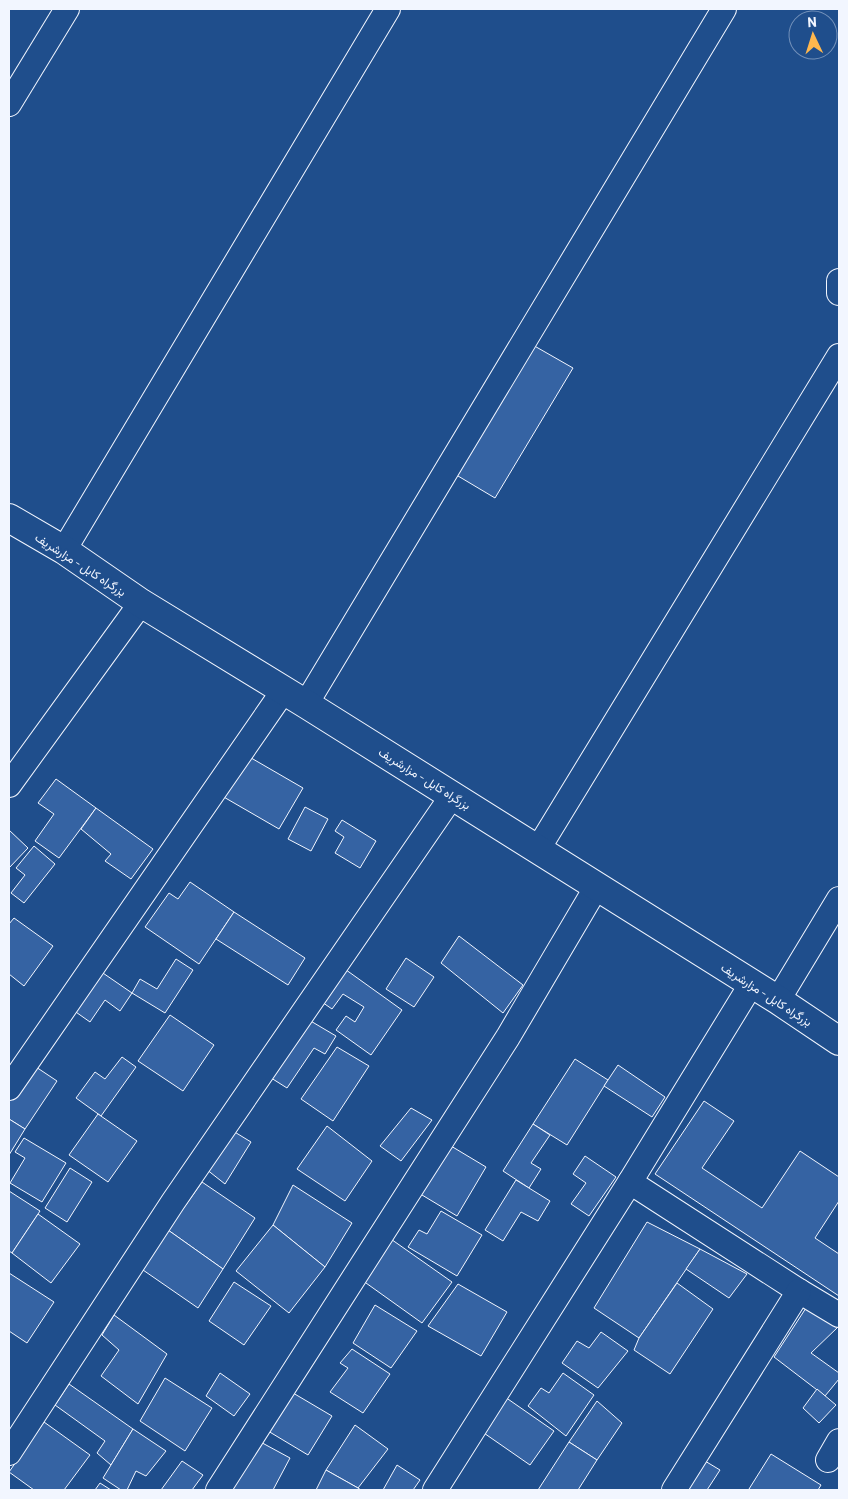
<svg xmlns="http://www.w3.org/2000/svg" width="848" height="1499" font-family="Barlow,Vazirmatn,sans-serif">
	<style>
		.building { fill: #3563a3; stroke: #f2f6ff }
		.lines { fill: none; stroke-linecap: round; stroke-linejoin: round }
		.street-casing { stroke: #f2f6ff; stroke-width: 26 }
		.highway-casing { stroke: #f2f6ff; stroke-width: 30 }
		.street { stroke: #1f4e8c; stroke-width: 24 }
		.highway { stroke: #1f4e8c; stroke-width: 28 }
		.labels { text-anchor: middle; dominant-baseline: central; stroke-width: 4; stroke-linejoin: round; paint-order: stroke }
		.street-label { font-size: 12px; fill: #f2f6ff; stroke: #1f4e8c }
	</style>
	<rect width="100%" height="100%" fill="#1f4e8c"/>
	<!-- building -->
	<g class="building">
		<polygon points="531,344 573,368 495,498 453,473"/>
		<polygon points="246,755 303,788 279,829 222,796"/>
		<polygon points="56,779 96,808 59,858 35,841 54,814 38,803"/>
		<polygon points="305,807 328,819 311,851 288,839"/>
		<polygon points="96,808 153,849 131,879 105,861 111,854 81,829"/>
		<polygon points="342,820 376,841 360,868 335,853 344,837 335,831"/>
		<polygon points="9,830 28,848 9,868"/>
		<polygon points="34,846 55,864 24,903 11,893 25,875 16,868"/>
		<polygon points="190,882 234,912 199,964 145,927 169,893 178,899"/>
		<polygon points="234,912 305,958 288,985 216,939"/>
		<polygon points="14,918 53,946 24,986 9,974 9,924"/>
		<polygon points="459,936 523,985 503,1013 441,963"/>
		<polygon points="406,958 434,977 414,1007 386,989"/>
		<polygon points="176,959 193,970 165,1013 132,993 140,979 157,989"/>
		<polygon points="342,967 402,1010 371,1055 336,1030 346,1016 355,1022 364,1007 343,994 332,1009 319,1000"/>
		<polygon points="100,971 132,993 120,1011 105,1000 90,1022 73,1010"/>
		<polygon points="170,1015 214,1045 183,1091 138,1061"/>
		<polygon points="309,1020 336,1036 325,1054 314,1048 287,1088 268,1076"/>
		<polygon points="337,1047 369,1066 333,1121 301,1099"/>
		<polygon points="122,1057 136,1067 101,1116 76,1098 95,1072 105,1079"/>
		<polygon points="575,1059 608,1080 567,1145 533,1124"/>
		<polygon points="33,1065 57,1081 25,1129 9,1119 9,1101"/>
		<polygon points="618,1065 665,1097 652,1117 604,1086"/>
		<polygon points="704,1101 734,1121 702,1168 762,1208 800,1151 839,1177 839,1201 815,1238 839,1254 839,1296 655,1174"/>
		<polygon points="411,1108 432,1120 401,1161 380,1146"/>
		<polygon points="98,1114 137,1141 108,1182 69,1155"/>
		<polygon points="9,1119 25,1129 9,1155"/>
		<polygon points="533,1124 550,1135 531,1163 541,1169 529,1188 503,1171"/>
		<polygon points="327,1126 372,1161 345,1201 297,1169"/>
		<polygon points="233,1131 251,1142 225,1184 206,1169"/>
		<polygon points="24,1138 66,1163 42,1202 10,1183 25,1158 15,1152"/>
		<polygon points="446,1143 486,1167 457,1216 417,1192"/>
		<polygon points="585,1156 616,1177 589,1216 571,1204 586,1183 573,1174"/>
		<polygon points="70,1168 92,1182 67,1222 45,1208"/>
		<polygon points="516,1180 550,1201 538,1221 521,1212 503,1241 485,1230"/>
		<polygon points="202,1182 255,1218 223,1269 168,1230"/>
		<polygon points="293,1185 352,1223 325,1267 273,1225"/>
		<polygon points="9,1191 40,1211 12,1253 9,1251"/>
		<polygon points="441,1211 482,1235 457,1276 408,1247 419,1230 427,1234"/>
		<polygon points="38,1214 80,1244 51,1283 12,1253"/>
		<polygon points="647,1222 700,1249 639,1338 594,1308"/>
		<polygon points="273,1225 325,1267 289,1313 236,1271"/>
		<polygon points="168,1230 223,1269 198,1308 143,1270"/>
		<polygon points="388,1237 452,1282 422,1323 359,1278"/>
		<polygon points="700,1249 747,1274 729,1298 686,1269"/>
		<polygon points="9,1273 54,1302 27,1343 9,1331"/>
		<polygon points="234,1282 271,1306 244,1345 209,1321"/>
		<polygon points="677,1283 713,1309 670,1374 634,1350 639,1338"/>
		<polygon points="458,1284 507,1312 481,1356 428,1326"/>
		<polygon points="375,1305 417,1331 391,1368 353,1343"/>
		<polygon points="806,1308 838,1327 811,1353 839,1373 839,1379 825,1396 774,1357"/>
		<polygon points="114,1315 167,1354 138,1404 101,1376 119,1350 102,1335"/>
		<polygon points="601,1332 628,1351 598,1388 562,1363 577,1341 589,1348"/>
		<polygon points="352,1349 390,1374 363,1413 330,1392 348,1368 340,1363"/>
		<polygon points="220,1373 250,1394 234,1416 206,1396"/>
		<polygon points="563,1373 594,1395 566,1436 528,1406 541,1388 549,1393"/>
		<polygon points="165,1378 212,1408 185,1451 140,1421"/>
		<polygon points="69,1384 133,1429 111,1465 97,1453 105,1441 55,1405"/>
		<polygon points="817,1389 836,1405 819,1423 803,1408"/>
		<polygon points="288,1390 332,1416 308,1455 263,1428"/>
		<polygon points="505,1397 554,1431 530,1465 481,1431"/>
		<polygon points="597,1401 622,1423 597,1460 569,1442"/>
		<polygon points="44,1422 90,1455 64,1490 34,1490 9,1472"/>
		<polygon points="355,1425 388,1449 358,1488 326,1470"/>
		<polygon points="133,1429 166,1451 146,1476 136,1471 127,1490 121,1490 103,1478"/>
		<polygon points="255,1439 290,1458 273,1490 233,1490 225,1486"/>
		<polygon points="569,1442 597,1460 578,1490 538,1490"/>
		<polygon points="771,1454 821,1485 818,1490 751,1490 749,1489"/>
		<polygon points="700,1458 720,1470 707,1490 680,1490"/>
		<polygon points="182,1461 203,1475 192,1490 161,1490"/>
		<polygon points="397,1465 420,1480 413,1490 383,1490"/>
		<polygon points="326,1470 358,1488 361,1490 316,1490"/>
		<polygon points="100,1483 111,1490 95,1490"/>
	</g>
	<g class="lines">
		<defs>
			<g id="street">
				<polyline points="9,104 67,9"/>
				<polyline points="839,281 839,293"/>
				<polyline points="64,550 388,9"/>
				<polyline points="306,704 724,9"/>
				<polyline points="9,785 141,603"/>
				<polyline points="538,849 839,356"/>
				<polyline points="778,1000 839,899"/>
				<polyline points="9,1088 284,690"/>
				<polyline points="630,1182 799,1291 839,1315"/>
				<polyline points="9,1453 173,1202 452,796"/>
				<polyline points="828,1460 839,1441"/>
				<polyline points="218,1490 508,1037 597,886"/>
				<polyline points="435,1490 630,1182 752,983"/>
				<polyline points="674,1490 799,1291"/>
			</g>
			<polyline id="highway" points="9,518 64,550 141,603 306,704 778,1000 839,1041"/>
		</defs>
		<!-- street casing -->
		<use href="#street" class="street-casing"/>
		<!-- highway casing -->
		<use href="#highway" class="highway-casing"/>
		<!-- street -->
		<use href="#street" class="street"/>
		<!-- highway -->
		<use href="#highway" class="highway"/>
	</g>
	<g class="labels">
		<!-- street labels -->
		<g class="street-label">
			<text transform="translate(81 564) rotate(33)">بزرگراه کابل - مزارشریف</text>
			<text transform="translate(425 778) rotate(32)">بزرگراه کابل - مزارشریف</text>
			<text transform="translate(767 994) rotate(33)">بزرگراه کابل - مزارشریف</text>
		</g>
	</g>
	<!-- border -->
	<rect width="848" height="1499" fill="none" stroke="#f2f6ff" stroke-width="20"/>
	<!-- north arrow -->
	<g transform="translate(813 35) rotate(356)"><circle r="24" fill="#1f4e8c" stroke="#7391ba"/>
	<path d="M0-4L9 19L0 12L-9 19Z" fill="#ffb74d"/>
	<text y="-8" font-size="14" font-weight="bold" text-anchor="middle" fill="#f2f6ff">N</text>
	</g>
</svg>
